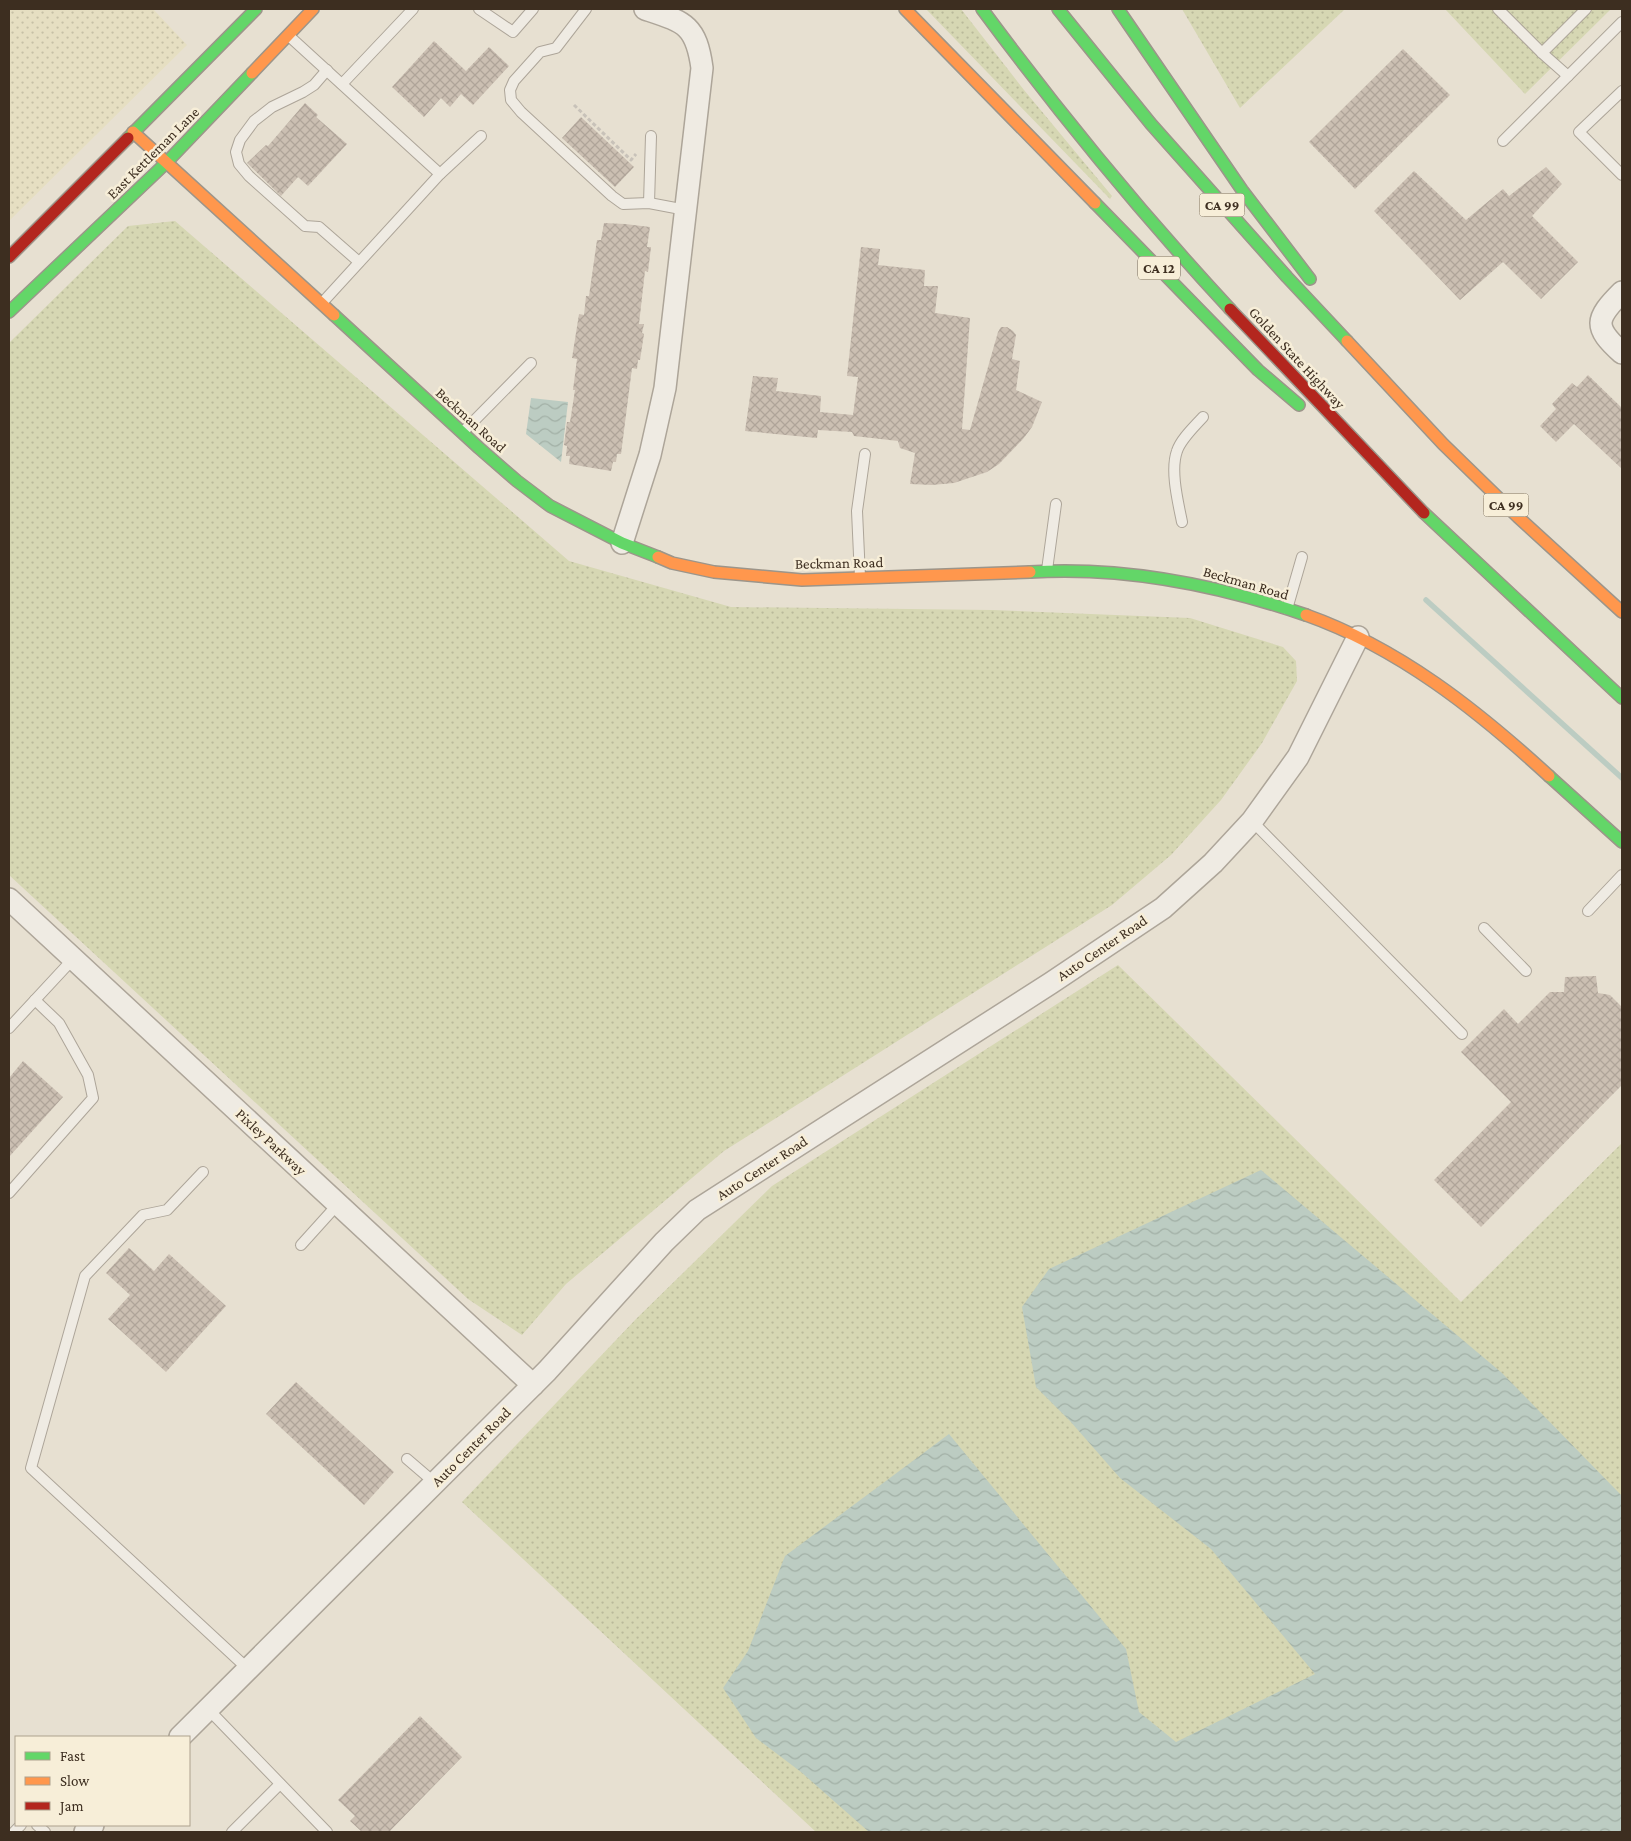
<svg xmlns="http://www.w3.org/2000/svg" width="1631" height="1841" font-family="'Crimson Pro',serif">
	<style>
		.farmland { fill: url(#farmland-dots) }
		.grass { fill: url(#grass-dots) }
		.water { fill: url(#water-waves) }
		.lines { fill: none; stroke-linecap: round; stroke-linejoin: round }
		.stream { stroke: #bcccc2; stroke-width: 5.5 }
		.building { fill: url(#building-cross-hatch) }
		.lane-casing { stroke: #ada599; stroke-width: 12 }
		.street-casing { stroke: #ada599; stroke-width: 24 }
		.fast-casing { stroke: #9c958a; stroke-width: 14 }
		.slow-casing { stroke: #9c958a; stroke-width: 14 }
		.jam-casing { stroke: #9c958a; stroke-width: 14 }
		.path { stroke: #c8c2b9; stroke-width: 3; stroke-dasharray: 4 2.5; stroke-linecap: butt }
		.lane { stroke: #efebe3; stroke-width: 10 }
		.street { stroke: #efebe3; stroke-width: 21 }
		.fast { stroke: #63d668; stroke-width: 11 }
		.slow { stroke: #ff974d; stroke-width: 11 }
		.jam { stroke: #b3261e; stroke-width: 11 }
		.labels { text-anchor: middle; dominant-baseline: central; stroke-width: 5; stroke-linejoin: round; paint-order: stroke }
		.shield { fill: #f7eed8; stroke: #756857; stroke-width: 1 }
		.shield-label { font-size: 14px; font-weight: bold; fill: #3d2e20 }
		.street-label { font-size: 15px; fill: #3d2e20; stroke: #f7eed8 }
	</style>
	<defs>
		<pattern id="farmland-dots" width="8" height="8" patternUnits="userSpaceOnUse" patternTransform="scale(1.25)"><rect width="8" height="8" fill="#e6dfc2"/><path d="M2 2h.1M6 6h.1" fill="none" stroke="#c6c0a6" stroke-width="1.8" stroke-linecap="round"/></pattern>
		<pattern id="grass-dots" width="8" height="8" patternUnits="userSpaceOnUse" patternTransform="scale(1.25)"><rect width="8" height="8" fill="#d6d7b3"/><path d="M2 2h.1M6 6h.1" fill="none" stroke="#b9b99a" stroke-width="1.8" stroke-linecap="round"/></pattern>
		<pattern id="water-waves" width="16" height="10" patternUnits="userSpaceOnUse" patternTransform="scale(1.25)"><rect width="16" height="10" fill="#bcccc2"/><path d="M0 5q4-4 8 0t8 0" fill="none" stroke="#a2b0a6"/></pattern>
		<pattern id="building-cross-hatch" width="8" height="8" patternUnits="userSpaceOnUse" patternTransform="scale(1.25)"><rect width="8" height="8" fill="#cbbfb2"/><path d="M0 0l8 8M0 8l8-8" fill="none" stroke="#afa499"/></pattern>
	</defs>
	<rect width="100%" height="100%" fill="#e7e0d1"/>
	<!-- farmland -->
	<polygon class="farmland" points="9,9 153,9 187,45 9,221"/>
	<!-- grass -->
	<g class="grass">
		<polygon points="926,9 961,9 1024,90 1112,196 1110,199"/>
		<polygon points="1182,9 1345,9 1240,108"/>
		<polygon points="1445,9 1611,9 1525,94"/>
		<polygon points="175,221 569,561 731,607 993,610 1190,618 1283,647 1296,661 1297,681 1262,743 1221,800 1171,855 1112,905 724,1151 566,1284 522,1335 468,1299 9,875 9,343 128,226"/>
		<polygon points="1118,965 1461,1302 1622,1143 1622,1832 816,1832 462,1502 636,1319 772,1186"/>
	</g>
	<!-- water -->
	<g class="water">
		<polygon points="531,398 568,402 561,462 526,434"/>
		<polygon points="1261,1170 1502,1373 1622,1496 1622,1832 869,1832 801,1772 756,1738 723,1688 748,1651 785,1556 949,1434 1126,1649 1139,1712 1176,1742 1315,1674 1211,1549 1120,1478 1070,1421 1036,1387 1022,1307 1049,1269"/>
	</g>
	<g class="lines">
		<!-- stream -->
		<polyline class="stream" points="1426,600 1622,778"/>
	</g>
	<!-- building -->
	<g class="building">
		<polygon points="434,41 466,71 489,47 509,66 473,105 461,94 450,107 441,98 424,117 392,87"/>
		<polygon points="1403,49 1450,95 1355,189 1309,142"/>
		<polygon points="305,103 318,115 316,117 347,144 308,186 298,177 281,196 247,163 266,145 268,146"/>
		<polygon points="581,117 634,167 615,187 562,138"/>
		<polygon points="1546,167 1562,184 1532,216 1578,262 1541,299 1503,262 1460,300 1374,211 1414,171 1466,220 1503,189 1509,196"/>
		<polygon points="604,223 625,224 650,227 647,247 651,247 648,272 645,271 639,324 644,324 642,333 644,334 640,360 638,360 637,369 632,368 621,454 617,454 616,462 613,462 611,471 569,464 570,456 566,456 567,446 564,445 567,422 570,422 575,390 573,390 577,359 572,358 579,314 584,315 586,296 589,296 597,240 601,240"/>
		<polygon points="861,247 880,249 878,265 925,270 924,286 938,286 935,313 970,318 962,429 970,430 998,332 1001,327 1007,327 1013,331 1016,335 1012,359 1020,361 1016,390 1042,402 1032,427 1023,439 999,464 987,472 954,483 932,485 910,484 915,453 900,448 898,441 854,436 852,432 818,430 817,438 745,431 753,376 778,378 776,391 821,396 820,412 853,415 858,377 847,376"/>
		<polygon points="1588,375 1622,408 1622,469 1574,424 1556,442 1540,426 1556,409 1552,404 1572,383 1577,387"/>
		<polygon points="1596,976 1598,993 1610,995 1622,1007 1622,1085 1481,1227 1434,1180 1511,1102 1461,1052 1504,1009 1518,1024 1550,992 1564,992 1565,977"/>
		<polygon points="23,1061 63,1097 9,1157 9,1078"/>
		<polygon points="129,1248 154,1271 169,1254 226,1306 166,1372 108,1319 130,1295 106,1273"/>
		<polygon points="296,1382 394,1472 364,1505 266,1414"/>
		<polygon points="420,1716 462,1757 389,1832 362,1832 350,1821 355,1816 338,1800"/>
	</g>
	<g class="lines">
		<defs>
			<g id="lane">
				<polyline points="479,9 513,32 533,9"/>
				<polyline points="586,9 556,48 540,52 514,81 510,90 511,100 521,112 612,196 623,204 649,203 686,210"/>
				<polyline points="1498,9 1542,53"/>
				<polyline points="289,36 440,174"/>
				<polyline points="327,70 314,85 303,92 272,107 254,121 240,140 236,152 239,164 249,176 305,226 319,227 359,262"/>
				<polyline points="1568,76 1542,53 1586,9"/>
				<polyline points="342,84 413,9"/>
				<polyline points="1622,91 1579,132 1622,175"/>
				<polyline points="1503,141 1622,22"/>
				<polyline points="649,203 651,136"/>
				<polyline points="322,303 440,174 481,136"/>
				<polyline points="463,432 531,363"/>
				<path d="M1182,522C1178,502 1170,470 1177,451C1181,439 1194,427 1203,417"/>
				<polyline points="1047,570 1056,504"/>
				<polyline points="860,577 857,511 865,454"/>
				<polyline points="1287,609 1302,557"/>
				<polyline points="1252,821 1462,1034"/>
				<polyline points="1588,911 1622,875"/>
				<polyline points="1484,928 1526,971"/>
				<polyline points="9,1028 73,959"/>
				<polyline points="203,1172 167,1210 143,1215 85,1276 31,1468 248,1669"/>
				<polyline points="9,1193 93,1098 88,1075 59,1023 35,1000"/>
				<polyline points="301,1245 338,1204"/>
				<polyline points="407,1459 435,1483"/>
				<polyline points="208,1709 327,1832"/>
				<polyline points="37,1825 45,1832"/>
				<polyline points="14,1832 21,1825"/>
				<polyline points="232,1832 280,1784"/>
			</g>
			<g id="street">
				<path d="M1622,292C1595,319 1593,327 1622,353"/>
				<path d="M622,543L650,455L665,388L702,68C696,24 684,22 645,9"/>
				<polyline points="9,899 533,1385"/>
				<polyline points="180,1737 547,1371 664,1242 697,1210 1051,983 1163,908 1213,863 1252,821 1298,757 1358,637"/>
				<polyline points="85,1832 93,1825"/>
			</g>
			<g id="fast">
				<path d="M982,9C1059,113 1142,214 1230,309"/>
				<polyline points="1058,9 1151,124 1287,277 1347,341"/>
				<polyline points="1118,9 1242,190 1310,279"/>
				<polyline points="128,138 256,9"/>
				<polyline points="1095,203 1258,370 1299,405"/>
				<polyline points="9,312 166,163 252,73"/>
				<polyline points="334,315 479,448 517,481 550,506 622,543 658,557"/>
				<polyline points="1424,513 1622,698"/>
				<path d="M1030,572C1123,566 1218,585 1306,615"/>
				<polyline points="1549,776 1622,842"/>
			</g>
			<g id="slow">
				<polyline points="905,9 1095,203"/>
				<polyline points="252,73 313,9"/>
				<polyline points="133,132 334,315"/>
				<polyline points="1347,341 1443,444 1518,517 1622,612"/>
				<polyline points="658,557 672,563 714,572 802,580 1030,572"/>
				<path d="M1306,615C1399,648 1477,710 1549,776"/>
			</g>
			<g id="jam">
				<polyline points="9,257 128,138"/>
				<polyline points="1230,309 1424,513"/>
			</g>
		</defs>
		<!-- lane casing -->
		<use href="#lane" class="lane-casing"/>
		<!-- street casing -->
		<use href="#street" class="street-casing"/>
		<!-- fast casing -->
		<use href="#fast" class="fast-casing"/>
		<!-- slow casing -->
		<use href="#slow" class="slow-casing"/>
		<!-- jam casing -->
		<use href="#jam" class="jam-casing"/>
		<!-- path -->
		<polyline class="path" points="574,105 631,160 636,154"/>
		<!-- lane -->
		<use href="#lane" class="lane"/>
		<!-- street -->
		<use href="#street" class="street"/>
		<!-- fast -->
		<use href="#fast" class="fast"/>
		<!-- slow -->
		<use href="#slow" class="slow"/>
		<!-- jam -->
		<use href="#jam" class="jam"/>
	</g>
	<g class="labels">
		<!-- shield labels -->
		<g class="shield">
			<rect x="1199.5" y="193.5" width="45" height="23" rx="4"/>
			<rect x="1138" y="256.5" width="42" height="23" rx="4"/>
			<rect x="1483.5" y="493.5" width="45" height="23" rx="4"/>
		</g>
		<g class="shield-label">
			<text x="1222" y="205">CA 99</text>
			<text x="1159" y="268">CA 12</text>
			<text x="1506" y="505">CA 99</text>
		</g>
		<!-- street labels -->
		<g class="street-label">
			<text transform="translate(153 153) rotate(-45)">East Kettleman Lane</text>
			<text transform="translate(1297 358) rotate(47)">Golden State Highway</text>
			<text transform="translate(471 420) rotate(42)">Beckman Road</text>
			<text transform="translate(839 563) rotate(-1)">Beckman Road</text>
			<text transform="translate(1246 583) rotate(16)">Beckman Road</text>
			<text transform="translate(1102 948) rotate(-34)">Auto Center Road</text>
			<text transform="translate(271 1142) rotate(43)">Pixley Parkway</text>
			<text transform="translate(762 1168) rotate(-33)">Auto Center Road</text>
			<text transform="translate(471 1447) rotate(-45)">Auto Center Road</text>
		</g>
	</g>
	<!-- border -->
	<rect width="1631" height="1841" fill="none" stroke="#3d2e20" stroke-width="20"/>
	<!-- legend -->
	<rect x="15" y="1736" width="175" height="90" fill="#f7eed8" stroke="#ada18e"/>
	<rect x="25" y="1752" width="25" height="8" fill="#63d668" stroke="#ada18e"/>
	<text x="60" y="1761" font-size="15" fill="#3d2e20">Fast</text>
	<rect x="25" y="1777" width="25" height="8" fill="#ff974d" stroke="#ada18e"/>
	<text x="60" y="1786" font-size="15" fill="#3d2e20">Slow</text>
	<rect x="25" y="1802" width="25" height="8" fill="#b3261e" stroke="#ada18e"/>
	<text x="60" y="1811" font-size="15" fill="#3d2e20">Jam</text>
</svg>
